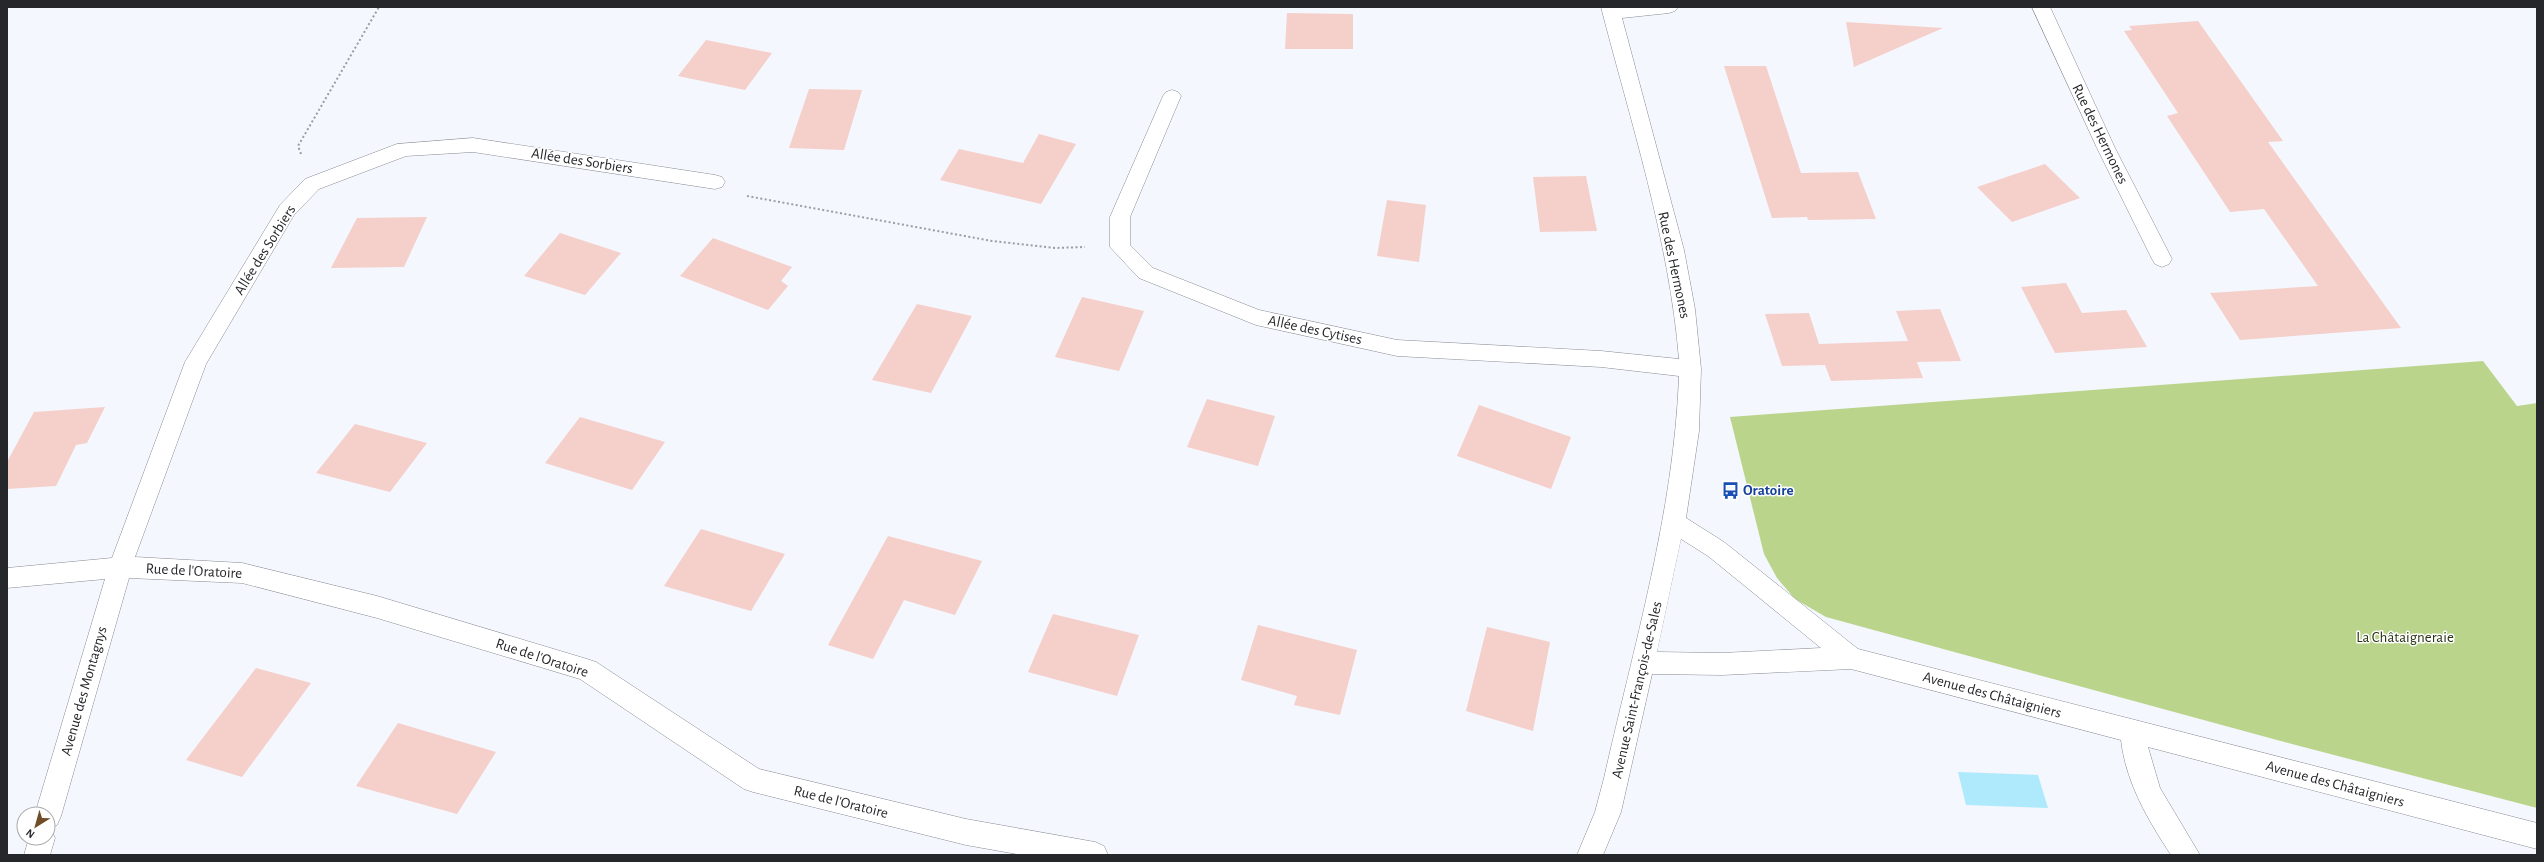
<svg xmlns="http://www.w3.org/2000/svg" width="2544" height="862" font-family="'Alegreya Sans',sans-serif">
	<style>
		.green { fill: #bbd48b }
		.water { fill: #aeeafb }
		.building { fill: #f5cfc9 }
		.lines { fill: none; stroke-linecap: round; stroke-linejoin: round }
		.minor-casing { stroke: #888a93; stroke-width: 1 }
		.path { stroke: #9b9da2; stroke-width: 2; stroke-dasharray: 2 2.5; stroke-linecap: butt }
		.minor { fill: #fff; fill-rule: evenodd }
		.labels { text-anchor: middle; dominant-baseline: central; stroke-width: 3; stroke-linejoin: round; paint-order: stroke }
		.street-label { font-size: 15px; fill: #26272a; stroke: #fff }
		.transit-label { font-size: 15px; font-weight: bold; fill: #164399; stroke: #fff; text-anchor: start }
		.park-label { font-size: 15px; fill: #273210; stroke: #fff }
	</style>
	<rect width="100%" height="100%" fill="#f4f7fe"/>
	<!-- green -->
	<polygon class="green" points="2483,361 2517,406 2537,403 2537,808 2292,744 1826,617 1795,599 1777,578 1764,554 1730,417"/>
	<!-- water -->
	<polygon class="water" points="1958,772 2038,775 2048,808 1966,805"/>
	<!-- building -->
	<g class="building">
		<polygon points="1287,13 1353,14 1353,49 1285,49"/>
		<polygon points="2198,21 2283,141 2268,142 2401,328 2240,340 2210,293 2318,286 2264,209 2230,212 2167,116 2178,113 2124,31 2132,30 2129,26"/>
		<polygon points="1846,22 1943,28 1854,67"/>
		<polygon points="706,40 772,53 745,90 678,76"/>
		<polygon points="1724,66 1766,66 1801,173 1858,172 1876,219 1808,220 1807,217 1772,218"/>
		<polygon points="809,89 862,90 844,150 789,148"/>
		<polygon points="1039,134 1076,144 1041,204 940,180 959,149 1023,163"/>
		<polygon points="2045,164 2080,198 2012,222 1977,187"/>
		<polygon points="1586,176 1597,231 1540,232 1533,177"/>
		<polygon points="1387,200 1426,205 1419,262 1377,256"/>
		<polygon points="427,217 404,267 331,268 357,218"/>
		<polygon points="560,233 621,253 585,295 524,276"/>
		<polygon points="713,238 792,267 781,281 788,286 768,310 680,276"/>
		<polygon points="2066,283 2082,313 2126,310 2147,347 2055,353 2021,287"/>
		<polygon points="1082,297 1144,311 1119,371 1055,357"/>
		<polygon points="917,304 972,316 931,393 872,380"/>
		<polygon points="1940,309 1961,361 1917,362 1923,378 1831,381 1825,365 1782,366 1765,314 1809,313 1819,344 1908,341 1896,311"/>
		<polygon points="1207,399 1275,416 1258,466 1187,447"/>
		<polygon points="1479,405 1571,437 1551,489 1457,456"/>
		<polygon points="105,407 87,443 76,445 56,486 7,489 7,462 34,412"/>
		<polygon points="580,417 665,442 632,490 545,463"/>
		<polygon points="355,424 427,443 390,492 316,473"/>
		<polygon points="701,529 785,554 751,611 664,586"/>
		<polygon points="888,536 982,561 955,615 904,600 873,659 828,645"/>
		<polygon points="1053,614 1139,635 1117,696 1028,672"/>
		<polygon points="1258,625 1357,650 1340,715 1294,705 1297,696 1241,680"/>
		<polygon points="1487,627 1550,642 1533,731 1466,711"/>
		<polygon points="256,668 311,683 242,777 186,760"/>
		<polygon points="398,723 496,752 457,814 356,786"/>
	</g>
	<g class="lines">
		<defs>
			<g id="minor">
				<path d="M1601,7H1678L1675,11L1669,13L1622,18L1684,250L1695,309L1701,369L1699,431L1686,518L1724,542L1858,649L2537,823V849L2148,747L2160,788L2200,855H2171C2148,820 2126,783 2121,740L1851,669L1722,675L1652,674L1621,812L1603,855H1577L1595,812L1604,778C1634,645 1674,512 1679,376L1601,367L1397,356L1256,325L1139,278L1110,247V217L1163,96L1166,92L1172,90L1178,92L1181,96L1130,217V245L1153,268L1259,310L1397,340L1601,351L1679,359C1669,239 1631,123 1601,7ZM1681,539L1708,556L1821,648L1722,653L1657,652Z"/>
				<polygon points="2032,7 2050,7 2115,148 2172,259 2169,264 2162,267 2155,264 2152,259 2097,148"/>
				<polygon points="473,138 715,175 722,177 725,182 722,187 715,189 473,152 406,156 319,189 294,215 206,364 135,557 242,563 377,596 587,659 596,662 759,769 966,819 1095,842 1104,846 1108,855 1022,855 966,845 753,792 744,789 580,679 377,618 242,583 129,578 61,816 57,825 50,828 55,838 50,855 24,855 29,838 48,838 48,814 35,814 105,579 7,588 7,568 112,558 185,362 280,205 305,179 397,144"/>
			</g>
		</defs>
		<!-- minor casing -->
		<use href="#minor" class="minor-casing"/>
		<!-- path -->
		<g class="path">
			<polyline points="301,154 298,146 379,7"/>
			<polyline points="747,196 992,241 1055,248 1085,247"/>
		</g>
		<!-- minor -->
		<use href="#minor" class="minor"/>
	</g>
	<!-- icons -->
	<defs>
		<symbol id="bus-bare" viewBox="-9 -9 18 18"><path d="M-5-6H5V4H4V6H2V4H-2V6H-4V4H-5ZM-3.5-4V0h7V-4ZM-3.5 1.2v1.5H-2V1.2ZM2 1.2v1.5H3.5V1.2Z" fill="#1a4fb4" stroke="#fff" stroke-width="2.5" paint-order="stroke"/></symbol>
	</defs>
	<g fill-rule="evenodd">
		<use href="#bus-bare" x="1718" y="478" width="25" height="25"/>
	</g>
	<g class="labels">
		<!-- street labels -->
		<g class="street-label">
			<text transform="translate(2100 134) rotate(64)">Rue des Hermones</text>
			<text transform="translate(582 161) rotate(9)">Allée des Sorbiers</text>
			<text transform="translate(265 250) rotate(-58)">Allée des Sorbiers</text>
			<text transform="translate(1674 265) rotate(78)">Rue des Hermones</text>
			<text transform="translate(1315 330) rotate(12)">Allée des Cytises</text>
			<text transform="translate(194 571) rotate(3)">Rue de l'Oratoire</text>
			<text transform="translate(542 658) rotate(18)">Rue de l'Oratoire</text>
			<text transform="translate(1637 690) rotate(-77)">Avenue Saint-François-de-Sales</text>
			<text transform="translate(84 691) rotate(-74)">Avenue des Montagnys</text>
			<text transform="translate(1992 695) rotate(15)">Avenue des Châtaigniers</text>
			<text transform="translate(2335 784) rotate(15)">Avenue des Châtaigniers</text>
			<text transform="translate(841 802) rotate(14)">Rue de l'Oratoire</text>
		</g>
		<!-- transit labels -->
		<g class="transit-label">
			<text x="1743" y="490">Oratoire</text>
		</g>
		<!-- park labels -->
		<g class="park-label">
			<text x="2405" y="637">La Châtaigneraie</text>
		</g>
	</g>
	<!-- border -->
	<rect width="2544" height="862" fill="none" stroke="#26272a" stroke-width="16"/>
	<!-- north arrow -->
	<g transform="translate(36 826) rotate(217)"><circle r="19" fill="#ffffff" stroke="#a8a9aa"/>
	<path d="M0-3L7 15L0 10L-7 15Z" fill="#714d27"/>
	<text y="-6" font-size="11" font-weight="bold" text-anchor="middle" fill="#26272a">N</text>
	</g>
</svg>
